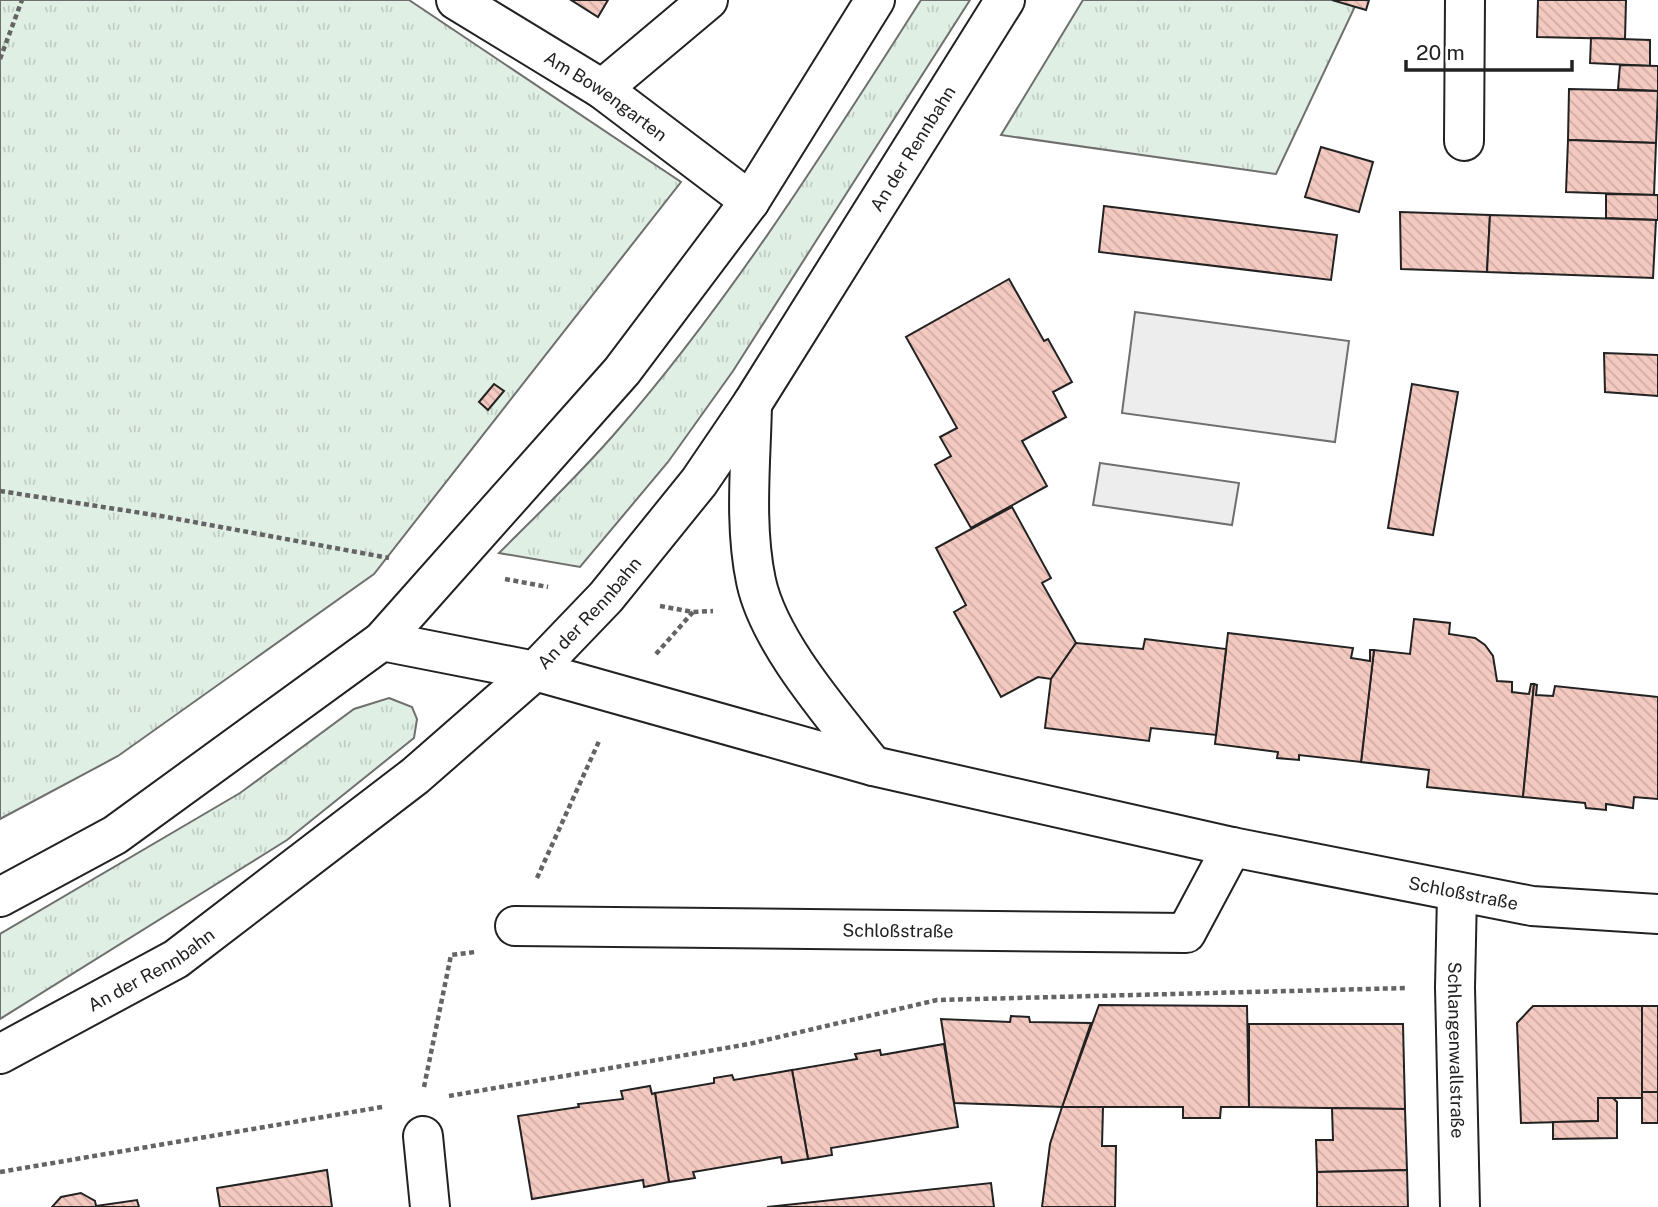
<svg xmlns="http://www.w3.org/2000/svg" width="1658" height="1207" font-family="'Public Sans',sans-serif">
	<style>
		.grass { fill: url(#grass-tufts); stroke: #6f6f6f; stroke-width: 2 }
		.parking { fill: #ededed; stroke: #6f6f6f; stroke-width: 2 }
		.building { fill: url(#building-back-hatch); stroke: #222; stroke-width: 2 }
		.lines { fill: none; stroke-linecap: round; stroke-linejoin: round }
		.street-casing { stroke: #222; stroke-width: 42 }
		.secondary-casing { stroke: #222; stroke-width: 42 }
		.path { stroke: #646464; stroke-width: 4.5; stroke-dasharray: 5 3.5; stroke-linecap: butt }
		.street { stroke: #fff; stroke-width: 38 }
		.secondary { stroke: #fff; stroke-width: 38 }
		.labels { text-anchor: middle; dominant-baseline: central; stroke-width: 5; stroke-linejoin: round; paint-order: stroke }
		.street-label { font-size: 18px; fill: #222; stroke: #fff }
	</style>
	<defs>
		<pattern id="grass-tufts" width="24" height="20" patternUnits="userSpaceOnUse" patternTransform="scale(1.75)"><rect width="24" height="20" fill="#e0efe3"/><path d="M3 7l-1-3M5 7V3M7 7l1-3M15 17l-1-3M17 17v-4M19 17l1-3" fill="none" stroke="#c0cdc2"/></pattern>
		<pattern id="building-back-hatch" width="6" height="6" patternUnits="userSpaceOnUse" patternTransform="scale(1.75)"><rect width="6" height="6" fill="#f3c9c0"/><path d="M-1 5l2 2M0 0l6 6M5-1l2 2" fill="none" stroke="#d0aca5"/></pattern>
	</defs>
	<rect width="100%" height="100%" fill="#fff"/>
	<!-- grass -->
	<g class="grass">
		<polygon points="0,0 409,0 681,182 374,574 118,756 0,819"/>
		<path d="M921,0H970L733,371L668,462L580,567L499,553C539,513 580,474 617,431C732,299 827,147 921,0Z"/>
		<polygon points="1083,0 1358,0 1276,174 1001,135"/>
		<polygon points="389,698 412,707 417,719 414,738 287,840 0,1019 0,934 240,793 354,709"/>
	</g>
	<!-- parking -->
	<g class="parking">
		<polygon points="1135,312 1349,341 1335,442 1122,413"/>
		<polygon points="1100,463 1239,483 1232,525 1093,505"/>
	</g>
	<!-- building -->
	<g class="building">
		<polygon points="571,0 608,0 598,17"/>
		<polygon points="1332,0 1369,0 1366,10"/>
		<polygon points="1538,0 1626,0 1625,39 1537,37"/>
		<polygon points="1591,38 1650,40 1650,66 1590,63"/>
		<polygon points="1620,65 1658,66 1658,91 1618,89"/>
		<polygon points="1569,89 1658,91 1656,143 1568,140"/>
		<polygon points="1568,140 1656,143 1654,195 1566,192"/>
		<polygon points="1321,147 1373,162 1359,212 1305,197"/>
		<polygon points="1606,194 1658,195 1658,220 1606,218"/>
		<polygon points="1104,206 1337,235 1331,280 1099,252"/>
		<polygon points="1400,212 1490,215 1487,272 1401,269"/>
		<polygon points="1490,215 1656,220 1653,278 1487,272"/>
		<polygon points="1009,279 1044,341 1048,339 1072,382 1053,392 1066,417 1022,441 1047,486 971,528 935,465 951,456 940,437 957,428 906,337"/>
		<polygon points="1604,353 1658,355 1658,396 1605,392"/>
		<polygon points="494,384 504,391 488,410 479,402"/>
		<polygon points="1412,384 1458,392 1433,535 1388,528"/>
		<polygon points="1012,507 1051,578 1042,583 1076,643 1051,679 1038,677 1001,697 954,612 966,605 936,548"/>
		<polygon points="1414,619 1450,623 1449,634 1475,638 1485,645 1493,656 1497,681 1512,682 1512,692 1529,694 1531,684 1534,684 1523,797 1427,787 1429,770 1361,762 1374,650 1410,654"/>
		<polygon points="1228,633 1353,648 1351,658 1370,661 1370,650 1374,650 1361,762 1299,755 1299,760 1277,758 1278,752 1215,744"/>
		<polygon points="1145,639 1226,649 1216,735 1151,728 1149,741 1045,728 1051,679 1076,643 1143,649"/>
		<polygon points="1534,684 1537,685 1536,695 1553,696 1555,686 1658,697 1658,799 1634,797 1633,808 1606,804 1606,810 1586,808 1585,803 1523,797"/>
		<polygon points="1099,1005 1247,1006 1249,1107 1221,1107 1220,1118 1183,1118 1183,1107 1062,1107"/>
		<polygon points="1533,1006 1642,1006 1642,1098 1598,1098 1598,1121 1521,1123 1517,1023"/>
		<rect x="1642" y="1006" width="16" height="86"/>
		<polygon points="1011,1016 1029,1017 1030,1022 1091,1023 1062,1107 954,1103 941,1019 1010,1022"/>
		<polygon points="1249,1024 1403,1024 1405,1109 1249,1107"/>
		<polygon points="944,1044 958,1127 831,1148 832,1155 808,1159 792,1070 857,1059 855,1054 880,1050 881,1055"/>
		<polygon points="792,1070 808,1159 782,1163 781,1157 693,1172 695,1178 669,1182 655,1093 714,1083 714,1078 732,1075 734,1080"/>
		<polygon points="650,1086 652,1094 655,1093 669,1182 644,1187 643,1180 532,1199 518,1116 579,1107 578,1104 623,1099 621,1091"/>
		<rect x="1642" y="1092" width="16" height="31"/>
		<polygon points="1598,1098 1613,1098 1617,1102 1617,1138 1553,1139 1553,1122 1598,1121"/>
		<polygon points="1062,1107 1103,1107 1102,1146 1116,1146 1115,1207 1042,1207 1050,1144"/>
		<polygon points="1332,1108 1405,1109 1407,1170 1317,1172 1316,1140 1333,1140"/>
		<polygon points="327,1170 332,1207 220,1207 217,1188"/>
		<polygon points="1407,1170 1408,1207 1317,1207 1317,1172"/>
		<polygon points="991,1183 994,1207 767,1207"/>
		<polygon points="81,1193 95,1201 96,1206 137,1200 139,1207 52,1207 61,1197"/>
	</g>
	<g class="lines">
		<defs>
			<g id="street">
				<path id="s1" d="M456,0L602,89L750,201"/>
				<polyline points="602,89 708,0"/>
				<polyline points="1464,141 1465,0"/>
				<path d="M752,404C751,462 744,524 756,581C769,643 834,716 873,766"/>
				<path id="s2" d="M382,641L535,671L873,766L1232,847L1532,906L1658,914"/>
				<path id="s3" d="M1457,894L1455,987L1460,1207"/>
				<path id="s4" d="M515,926L1186,933L1232,847"/>
				<polyline points="423,1136 430,1207"/>
			</g>
			<g id="secondary">
				<polyline points="0,897 115,835 382,641 622,371 750,201 875,0"/>
				<path id="s5" d="M0,1054L176,959L415,776L535,671L606,597L699,482L752,404L1005,0"/>
			</g>
		</defs>
		<!-- street casing -->
		<use href="#street" class="street-casing"/>
		<!-- secondary casing -->
		<use href="#secondary" class="secondary-casing"/>
		<!-- path -->
		<g class="path">
			<polyline points="0,59 22,0"/>
			<polyline points="0,491 161,516 389,558"/>
			<polyline points="505,579 548,587"/>
			<polyline points="660,606 693,612 713,611"/>
			<polyline points="656,654 693,612"/>
			<polyline points="537,878 600,739"/>
			<polyline points="424,1087 451,955 475,952"/>
			<polyline points="449,1096 749,1044 937,1000 1407,988"/>
			<polyline points="0,1172 382,1107"/>
		</g>
		<!-- street -->
		<use href="#street" class="street"/>
		<!-- secondary -->
		<use href="#secondary" class="secondary"/>
	</g>
	<g class="labels">
		<!-- street labels -->
		<g class="street-label">
			<text stroke="none"><textPath href="#s1" startOffset="178">Am Bowengarten</textPath></text>
			<text stroke="none"><textPath href="#s5" startOffset="1307">An der Rennbahn</textPath></text>
			<text stroke="none"><textPath href="#s5" startOffset="740">An der Rennbahn</textPath></text>
			<text stroke="none"><textPath href="#s2" startOffset="1111">Schloßstraße</textPath></text>
			<text stroke="none"><textPath href="#s4" startOffset="383">Schloßstraße</textPath></text>
			<text stroke="none"><textPath href="#s5" startOffset="173">An der Rennbahn</textPath></text>
			<text stroke="none"><textPath href="#s3" startOffset="156">Schlangenwallstraße</textPath></text>
		</g>
	</g>
	<!-- scale -->
	<path d="M1406 60v10h166v-10" fill="none" stroke="#222222" stroke-width="3.5"/>
	<text x="1416" y="60" font-size="21" fill="#222222" stroke="#ffffff" stroke-width="5" paint-order="stroke">20 m</text>
</svg>
